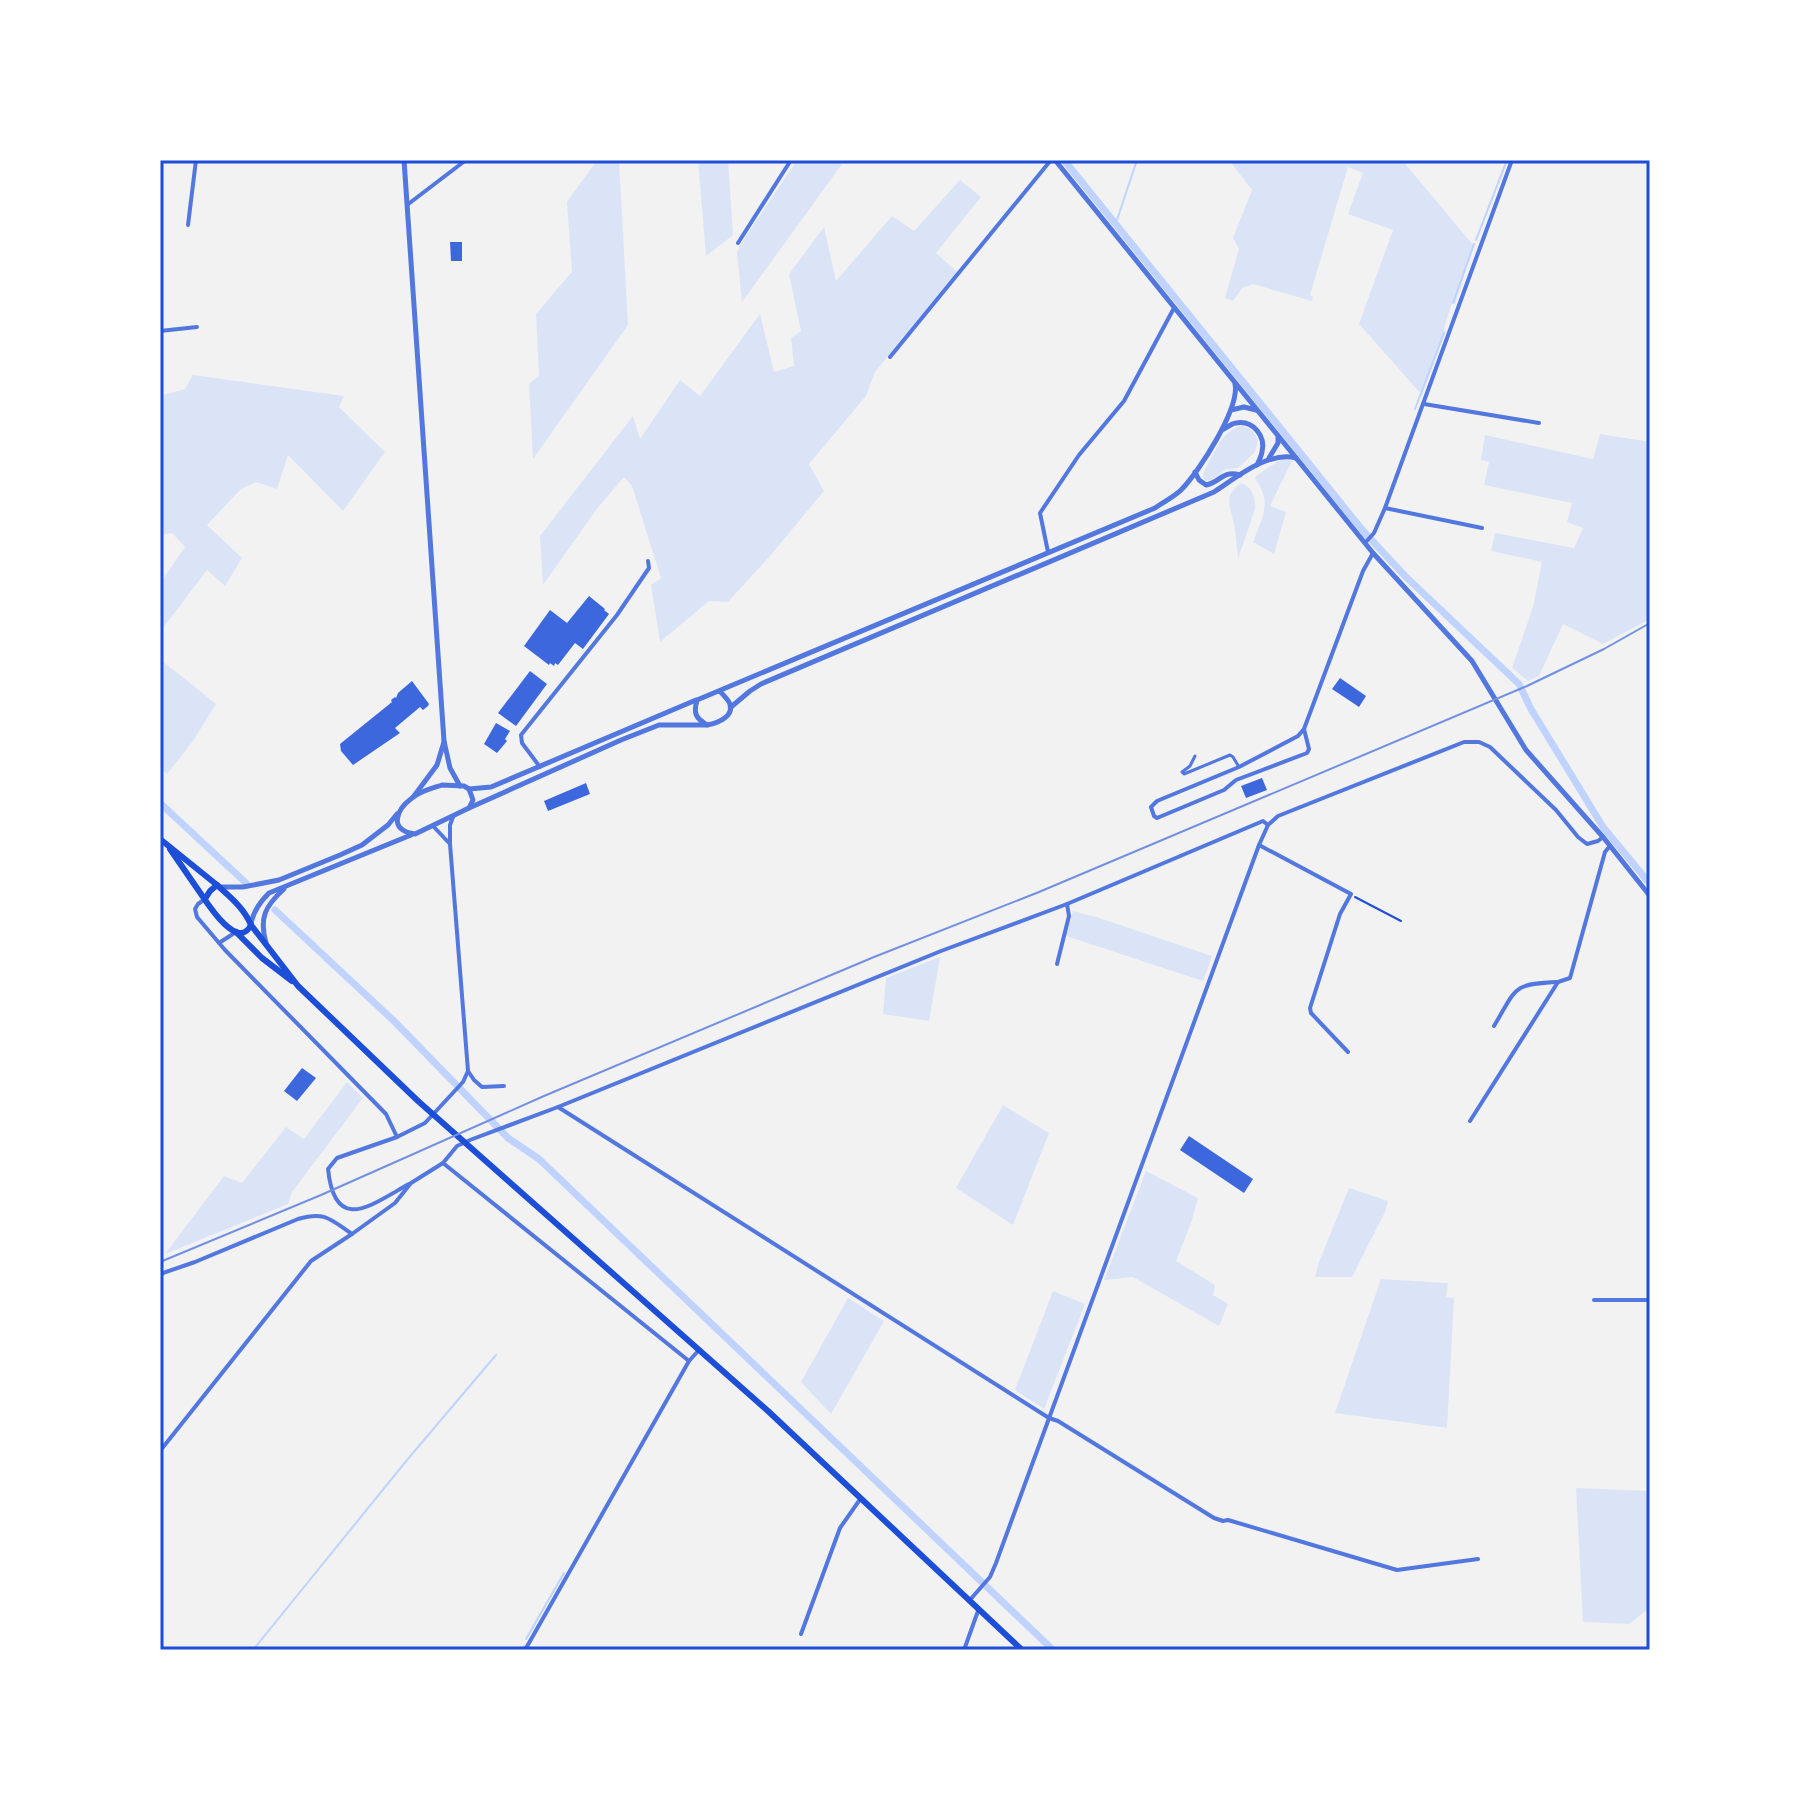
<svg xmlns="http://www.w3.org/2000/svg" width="1810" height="1810" font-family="'Archivo Narrow',sans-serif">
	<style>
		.green { fill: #dbe4f7 }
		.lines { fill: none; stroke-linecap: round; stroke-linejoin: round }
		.stream { stroke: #bfd3fe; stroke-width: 2 }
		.canal { stroke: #bfd3fe; stroke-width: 7 }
		.building { fill: #3d67dc }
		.path { stroke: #1d4ed8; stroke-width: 2 }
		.pedestrian { stroke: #5277de; stroke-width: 3 }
		.minor { stroke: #5277de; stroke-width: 4 }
		.tertiary { stroke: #5277de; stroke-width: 5 }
		.secondary { stroke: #1d4ed8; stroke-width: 6 }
		.rail { stroke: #7290e2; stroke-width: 2 }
		.neatline { fill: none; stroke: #1d4ed8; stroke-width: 3 }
	</style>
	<rect width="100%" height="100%" fill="#f2f2f2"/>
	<!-- green -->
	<g class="green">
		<polygon points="597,160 619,160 628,325 533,459 529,384 539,375 536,314 572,272 567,202"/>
		<polygon points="698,160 728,160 733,235 706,256"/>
		<polygon points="797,160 845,160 742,302 737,253 740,245"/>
		<polygon points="1229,160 1402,160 1474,246 1455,304 1452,303 1444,328 1445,333 1422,395 1359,324 1393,230 1348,214 1363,173 1348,167 1310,295 1313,297 1312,301 1253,284 1242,288 1233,301 1225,298 1239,249 1233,238 1252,190"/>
		<polygon points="960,180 981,197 936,253 957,272 875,372 866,396 809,464 824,491 770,556 728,602 709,601 660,642 651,585 661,578 632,486 624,477 596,510 543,585 540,536 633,416 640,439 680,380 700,396 760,314 774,372 794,366 791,338 801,331 789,274 824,227 836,281 892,216 914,231"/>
		<polygon points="193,375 344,396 339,407 385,452 343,511 288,455 277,489 256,482 241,489 207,525 242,558 225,586 207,570 160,632 160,583 185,547 172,533 160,535 160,396 185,389"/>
		<path d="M1242,426L1252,430L1258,440L1255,452L1238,468L1226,469L1211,481L1204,480L1203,474C1212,457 1222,429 1242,426Z"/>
		<polygon points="1485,435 1593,459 1600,434 1650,442 1650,619 1603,644 1563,624 1539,676 1528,681 1512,668 1533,607 1542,562 1491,551 1495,533 1574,548 1583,528 1567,522 1572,503 1484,485 1489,462 1481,460"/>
		<path d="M1285,459L1292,461L1270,506L1286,512L1274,554L1253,542C1262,518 1273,502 1255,479L1256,476L1278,461Z"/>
		<path d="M1241,483C1252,486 1256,499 1255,509L1238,559C1237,547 1236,536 1234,525C1231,506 1222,497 1241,483Z"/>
		<polygon points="160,659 216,704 193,741 167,774 160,768"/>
		<polygon points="1073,911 1096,917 1212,956 1203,981 1066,936"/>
		<polygon points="940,957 929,1021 883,1014 886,978"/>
		<polygon points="347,1082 363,1098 292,1192 288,1204 165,1254 224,1176 242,1183 286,1127 304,1139"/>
		<polygon points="1003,1105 1049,1133 1013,1225 956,1188"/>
		<polygon points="1146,1171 1198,1198 1191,1223 1176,1261 1215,1285 1213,1295 1228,1304 1219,1326 1133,1277 1104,1280"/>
		<polygon points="1349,1188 1388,1201 1385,1212 1352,1277 1315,1277 1319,1262"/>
		<polygon points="1381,1279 1448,1283 1446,1297 1454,1298 1447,1428 1335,1413"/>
		<polygon points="1053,1291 1085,1304 1044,1409 1015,1390"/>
		<polygon points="848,1298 884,1321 831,1414 801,1382"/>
		<polygon points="1576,1488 1650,1491 1650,1610 1645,1611 1630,1624 1583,1622"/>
	</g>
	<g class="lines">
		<!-- stream -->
		<g class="stream">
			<polyline points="1116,223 1137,160"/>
			<polyline points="1476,240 1507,160"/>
			<polyline points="1453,303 1474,244"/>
			<polyline points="1415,409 1444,333"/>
			<polyline points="526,1639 564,1573"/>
			<polyline points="253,1650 407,1460 496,1355"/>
			<polyline points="521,1650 524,1646"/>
		</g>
		<!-- canal -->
		<g class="canal">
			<polyline points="1064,160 1364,532 1405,576 1519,684 1531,709 1603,827 1650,884"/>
			<polyline points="160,803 246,883"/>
			<polyline points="275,910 395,1022 508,1138 539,1159 1053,1650"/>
		</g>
	</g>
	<!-- building -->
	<g class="building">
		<polygon points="450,242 462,242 462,261 451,261"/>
		<polygon points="589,596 605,609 604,610 609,614 583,649 575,643 558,665 555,663 554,666 550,663 549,665 524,646 550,610 567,623"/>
		<polygon points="530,671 547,684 516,726 498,713"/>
		<polygon points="1340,678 1366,696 1359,707 1332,689"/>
		<polygon points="412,681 429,704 428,706 423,710 420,707 395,728 400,733 353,765 341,751 340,744 392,702 391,700 395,697 396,698 398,693"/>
		<polygon points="496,723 510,731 505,739 507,741 497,753 484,744"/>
		<polygon points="1262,778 1267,790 1246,798 1241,786"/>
		<polygon points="586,783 590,794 548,811 544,801"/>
		<polygon points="302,1068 316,1078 297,1101 284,1091"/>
		<polygon points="1189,1136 1253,1179 1244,1193 1180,1150"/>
	</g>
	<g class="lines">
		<!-- path -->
		<polyline class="path" points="1355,897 1401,921"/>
		<!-- pedestrian -->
		<polyline class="pedestrian" points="1195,756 1190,766 1182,772 1184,774 1230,755 1233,757 1239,767"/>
		<!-- minor -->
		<g class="minor">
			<polyline points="407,205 466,160"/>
			<polyline points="188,225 196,160"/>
			<polyline points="738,243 791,160"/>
			<polyline points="160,331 197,327"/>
			<polyline points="890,357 1051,160"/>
			<polyline points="1424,404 1539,423"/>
			<polyline points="1385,508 1482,528"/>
			<polyline points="1365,543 1374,533 1385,508 1512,160"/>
			<polyline points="1048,552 1040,513 1079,455 1124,401 1174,308"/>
			<polyline points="1304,729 1309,749 1307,753 1236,780 1224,790 1157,818 1154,816 1151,807 1157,801 1239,767 1298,736 1304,729 1363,571 1373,553"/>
			<polyline points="540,767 522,743 521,735 617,615 649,568 648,561"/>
			<polyline points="453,817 450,825 450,844 468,1071 474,1080 482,1087 504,1086"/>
			<polyline points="433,826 450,844"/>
			<polyline points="1259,845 1351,894 1340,914 1310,1008 1311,1013 1348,1052"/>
			<polyline points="205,899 198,904 195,909 197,917 225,950 386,1114 397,1137 425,1123 463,1082 468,1071"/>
			<polyline points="219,943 236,932"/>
			<polyline points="1057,964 1069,916 1067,904"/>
			<path d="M1494,1026C1517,988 1511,984 1558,982"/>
			<polyline points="558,1107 1049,1418 1058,1421 1214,1518 1223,1521 1228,1520 1397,1570 1478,1559"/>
			<polyline points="1470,1121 1558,982 1570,978 1605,852 1610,846"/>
			<path d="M397,1137L337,1158L328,1169C335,1235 371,1205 409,1184"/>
			<polyline points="443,1163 689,1361"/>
			<path d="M160,1274L195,1262L298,1219C325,1211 330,1219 352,1234L395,1203L411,1183L443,1163L457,1146L470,1140L558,1107L941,951L1067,904L1263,821L1268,825L1278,816L1464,742H1479L1490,747L1556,810L1578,837L1587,844L1598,841L1603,837"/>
			<polyline points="1594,1300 1650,1300"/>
			<polyline points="160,1451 311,1261 352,1234"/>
			<polyline points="969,1601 990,1577 996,1563 1259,845 1268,825"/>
			<polyline points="801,1634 840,1528 861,1498"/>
			<polyline points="525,1650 689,1361 699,1350"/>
			<polyline points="964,1650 978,1611"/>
		</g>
		<!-- tertiary -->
		<g class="tertiary">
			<polyline points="404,160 444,741 450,768 460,786"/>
			<polyline points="1055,160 1373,553 1472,661 1526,750 1603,837 1650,896"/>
			<polyline points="1231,410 1244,407 1256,410"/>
			<path d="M1224,429C1227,427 1233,423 1236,423C1253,420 1266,436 1262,452C1261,457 1259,461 1257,465"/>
			<polyline points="1269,458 1278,443 1278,438"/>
			<path d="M1195,472L1199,480L1206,485C1221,482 1222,470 1240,475"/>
			<path d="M719,691C720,691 729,701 729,702C736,716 718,723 707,725C696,718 693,714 697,700L1155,508C1163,502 1174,497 1181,490C1199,472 1240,408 1235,384"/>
			<path d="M731,707L750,691L761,684L1214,492C1237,477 1268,451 1296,458"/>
			<path d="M442,785L464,786L469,789L473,800L469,808L415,834C388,830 396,810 412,798C420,791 433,788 442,785Z"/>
			<polyline points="469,789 491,787 696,700"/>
			<polyline points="414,796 437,765 444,742"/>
			<polyline points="469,808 621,740 659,725 707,725"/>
			<polyline points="220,887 243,887 279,880 340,855 362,845 388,825 397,814"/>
			<path d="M251,924C253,911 260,902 269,893L411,835"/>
			<path d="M266,943C259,918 265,906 284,889"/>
		</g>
		<!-- secondary -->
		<g class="secondary">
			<polyline points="160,839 217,885"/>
			<path d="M170,849L201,894C209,906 238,951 251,925C244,908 230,897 217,885L210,891L205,899"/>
			<polyline points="251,925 298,986 418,1101 768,1411 1022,1650"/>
			<polyline points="236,932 262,958 292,981"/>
		</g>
		<!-- rail -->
		<polyline class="rail" points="160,1262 321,1195 544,1096 874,957 1039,892 1527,686 1604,649 1650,623"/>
	</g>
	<!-- border -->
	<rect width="1810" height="1810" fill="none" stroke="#ffffff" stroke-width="324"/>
	<rect x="162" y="162" width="1486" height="1486" class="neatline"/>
</svg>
